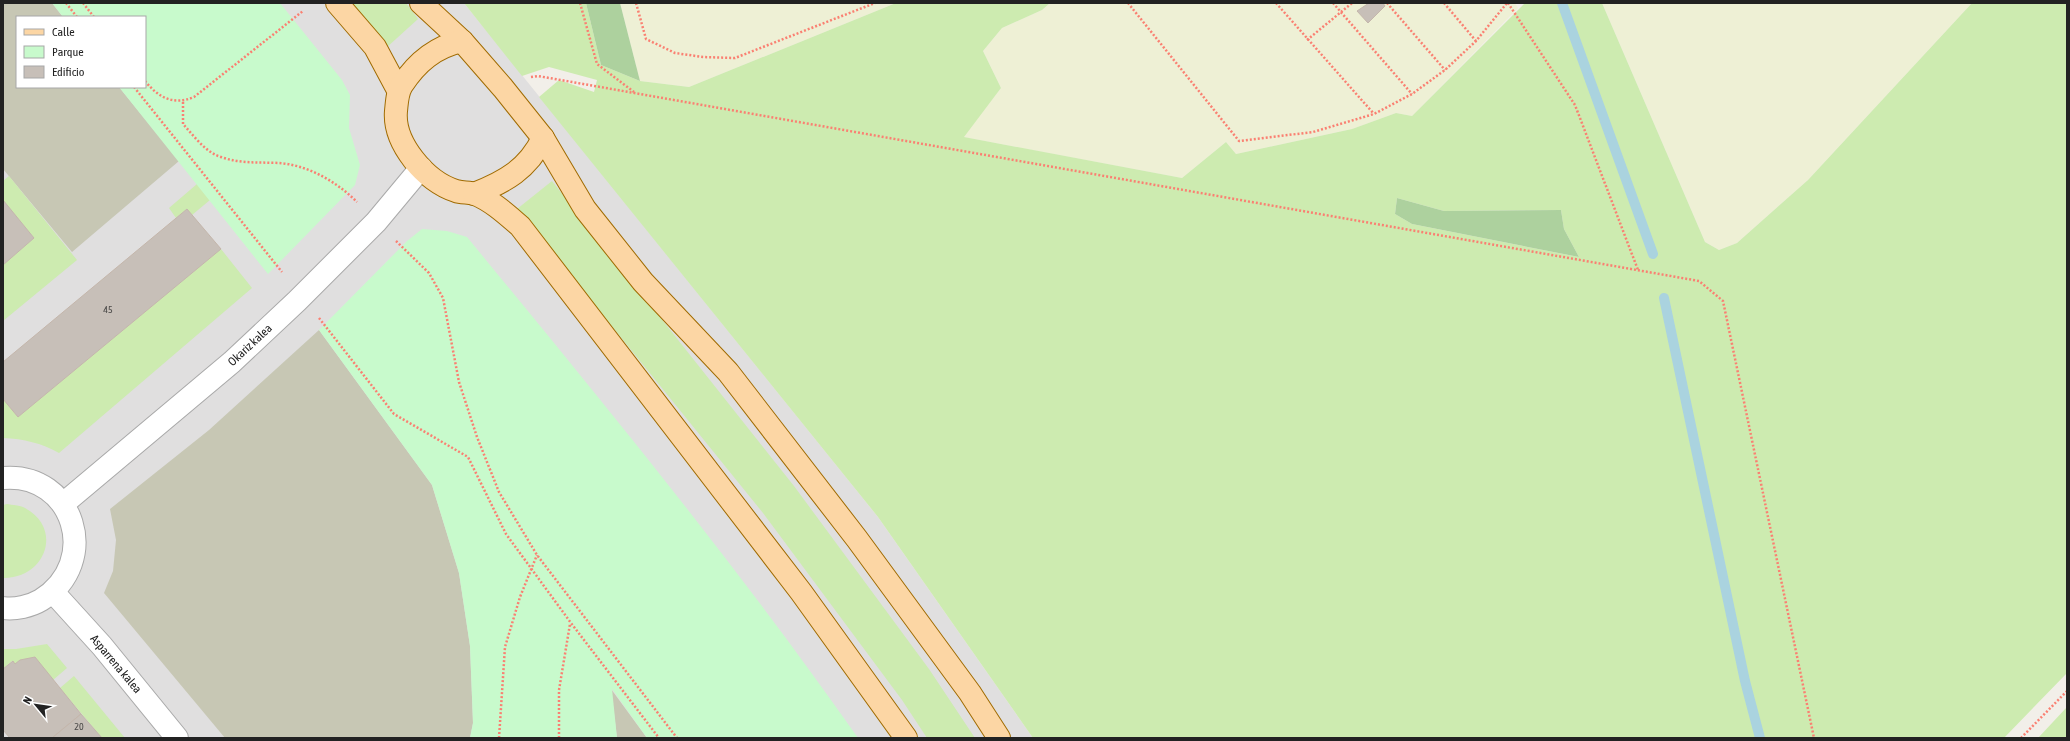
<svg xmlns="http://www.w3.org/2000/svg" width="2070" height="741" font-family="'Asap Condensed',sans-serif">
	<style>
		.residential { fill: #e0dfdf; fill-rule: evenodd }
		.construction { fill: #c7c7b4 }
		.farmland { fill: #eef0d5 }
		.grass { fill: #cdebb0; fill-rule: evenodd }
		.forest { fill: #add19e }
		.park { fill: #c8facc }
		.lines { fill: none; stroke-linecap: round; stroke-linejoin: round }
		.stream { stroke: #aad3df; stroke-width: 10 }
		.building { fill: #c7bfb8; stroke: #c4b6ab }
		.minor-casing { stroke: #a9a9a9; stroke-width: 24 }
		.major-casing { stroke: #a06b00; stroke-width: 24 }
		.path { stroke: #fa8072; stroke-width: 2.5; stroke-dasharray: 2 2; stroke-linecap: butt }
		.minor { stroke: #fff; stroke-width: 22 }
		.major { stroke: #fcd6a4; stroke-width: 22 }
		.labels { text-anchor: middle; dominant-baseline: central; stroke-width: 4; stroke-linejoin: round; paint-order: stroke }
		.number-label { font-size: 10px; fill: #4b4948 }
		.street-label { font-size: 12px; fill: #222; stroke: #fff }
	</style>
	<rect width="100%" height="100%" fill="#f2efe9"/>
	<!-- residential -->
	<path class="residential" d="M3,3H464L878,517L1033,738H3ZM17,17H145V87H17Z"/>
	<!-- construction -->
	<g class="construction">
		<polygon points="3,3 52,3 63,17 17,17 17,87 119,87 179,161 72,252 3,169"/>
		<polygon points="319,330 432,485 459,573 470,646 473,723 470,738 225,738 104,593 113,571 116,540 110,509 209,430"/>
		<polygon points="611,689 647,738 617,738"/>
	</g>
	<!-- farmland -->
	<g class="farmland">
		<polygon points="620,3 896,3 689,87 640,81"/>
		<polygon points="1050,3 1515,3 1518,8 1412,116 1396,113 1352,129 1236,154 1226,142 1182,178 963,137 1001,88 983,51 1002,28 1042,10"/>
		<polygon points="1602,3 1972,3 1808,180 1737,243 1719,250 1705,242"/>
	</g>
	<!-- grass -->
	<g class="grass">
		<polygon points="355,3 406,3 418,19 386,48 353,5"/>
		<path d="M464,3H586L601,65L640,81L689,87L896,3H1050L1042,10L1002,28L983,51L1001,88L964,137L1182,178L1226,142L1236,154L1352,129L1396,113L1412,116L1525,3H1602L1705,242L1719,250L1737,243L1808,180L1972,3H2067V673L2004,738H1033L878,517L539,97L559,80L594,92L597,80L549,67L522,76ZM1397,198L1444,211L1561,210L1564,229L1579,257L1412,224L1395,214Z"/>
		<polygon points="9,176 77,260 3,321 3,265 34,238 3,200 3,181"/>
		<polygon points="552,181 794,486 929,669 975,738 927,738 902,700 763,513 517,209"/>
		<polygon points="197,184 210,200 192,215 187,209 176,218 169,208"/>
		<path d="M221,249L252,288L59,453C41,443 24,439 3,438V399L18,417Z"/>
		<path d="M7,504C12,505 20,505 25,508C64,529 45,579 3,578V505Z"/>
		<polygon points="47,644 67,668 53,680 35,657 20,660 15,664 12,661 3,669 3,649 16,649"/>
		<polygon points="74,676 125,738 102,738 60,688"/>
		<polygon points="2067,707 2067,738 2038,738"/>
	</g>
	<!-- forest -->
	<g class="forest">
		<polygon points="586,3 620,3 640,81 601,65"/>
		<polygon points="1397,198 1444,211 1561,210 1564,229 1579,257 1412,224 1395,214"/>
	</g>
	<!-- park -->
	<g class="park">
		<polygon points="52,3 280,3 342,80 350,95 349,128 360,165 355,185 268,274 119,87 145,87 145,17 63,17"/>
		<path d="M422,229L447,231L467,237C602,401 736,564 858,738H647L612,689L617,738H470L473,723L470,646L459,573L432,485L319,330L407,241Z"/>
	</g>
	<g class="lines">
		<!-- stream -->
		<g class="stream">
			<polyline points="1562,3 1653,254"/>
			<polyline points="1664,298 1745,681 1760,738"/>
		</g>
	</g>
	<!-- building -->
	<g class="building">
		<polygon points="1369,3 1383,3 1385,6 1368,23 1357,11"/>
		<polygon points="3,200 34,238 3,265"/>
		<polygon points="187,209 221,249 18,417 3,399 3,362"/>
		<polygon points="35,657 81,714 52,738 10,738 3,730 3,669 13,661 15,664 20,660"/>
		<polygon points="81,714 102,738 52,738"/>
	</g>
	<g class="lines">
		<defs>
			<g id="minor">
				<path d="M3,478C74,472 102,562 41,600C31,606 15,610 3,608"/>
				<polyline points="63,504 232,362 297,301 376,222 421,168"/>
				<polyline points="53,592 102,646 177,738"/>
			</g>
			<g id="major">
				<polyline points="337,3 375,47 398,90"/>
				<polyline points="421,3 462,41 503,88 543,138 585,209 643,282 728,372 857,539 970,693 999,738"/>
				<path d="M462,41C435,47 417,62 402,85C397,93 397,102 396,111C393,143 426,182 456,191C462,193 469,192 475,194C492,201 506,214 520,226L801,592L906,738"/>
				<path d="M474,194C505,182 528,169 543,138"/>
			</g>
		</defs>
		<!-- minor casing -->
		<use href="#minor" class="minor-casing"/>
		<!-- major casing -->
		<use href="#major" class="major-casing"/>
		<!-- path -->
		<g class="path">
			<polyline points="66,3 77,17"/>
			<polyline points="83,3 94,17"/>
			<polyline points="580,3 597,64 634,92"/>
			<polyline points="636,3 646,39 675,53 703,57 735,58 875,3"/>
			<polyline points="1128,3 1239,141 1313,132 1374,114 1412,94 1445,70 1476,41 1507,3"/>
			<polyline points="1276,3 1374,114"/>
			<polyline points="1333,3 1412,94"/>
			<polyline points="1387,3 1445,70"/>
			<polyline points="1444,3 1476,41"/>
			<polyline points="1508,3 1575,105 1638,270"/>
			<polyline points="1307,40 1352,3"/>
			<polyline points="531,77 538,76 1699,281 1723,301 1814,738"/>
			<path d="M145,81C158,97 173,106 194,97L303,11"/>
			<polyline points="134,87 282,272"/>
			<path d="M183,102V124C194,136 205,152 221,157C241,164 259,162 279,163C308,165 337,182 357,202"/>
			<polyline points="396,241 429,273 443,298 459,382 477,437 499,492 537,555 677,738"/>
			<polyline points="319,318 394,414 468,457 506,534 571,623 659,738"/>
			<polyline points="499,738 505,647 520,597 537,555"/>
			<polyline points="559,738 559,690 570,624"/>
			<polyline points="2021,738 2067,691"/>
		</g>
		<!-- minor -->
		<use href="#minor" class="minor"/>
		<!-- major -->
		<use href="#major" class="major"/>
	</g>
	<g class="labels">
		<!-- number labels -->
		<g class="number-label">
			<text x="108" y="309">45</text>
			<text x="79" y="726">20</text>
		</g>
		<!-- street labels -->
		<g class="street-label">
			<text transform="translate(250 345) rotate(-43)">Okariz kalea</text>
			<text transform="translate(116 664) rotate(50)">Asparrena kalea</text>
		</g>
	</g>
	<!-- border -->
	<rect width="2070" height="741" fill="none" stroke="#222222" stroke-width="8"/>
	<!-- legend -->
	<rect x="16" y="16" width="130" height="72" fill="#ffffff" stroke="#a7a7a7"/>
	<rect x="24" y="29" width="20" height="6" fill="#fcd6a4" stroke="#a7a7a7"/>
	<text x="52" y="36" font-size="12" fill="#222222">Calle</text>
	<rect x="24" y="46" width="20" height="12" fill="#c8facc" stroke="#a7a7a7"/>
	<text x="52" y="56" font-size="12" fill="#222222">Parque</text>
	<rect x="24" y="66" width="20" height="12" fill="#c7bfb8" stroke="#a7a7a7"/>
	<text x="52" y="76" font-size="12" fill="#222222">Edificio</text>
	<!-- north arrow -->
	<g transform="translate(36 705) rotate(299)" stroke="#ffffff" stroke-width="3" paint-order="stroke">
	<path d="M0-3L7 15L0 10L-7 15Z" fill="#222222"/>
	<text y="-6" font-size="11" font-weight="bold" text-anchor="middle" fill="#222222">N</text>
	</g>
</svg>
